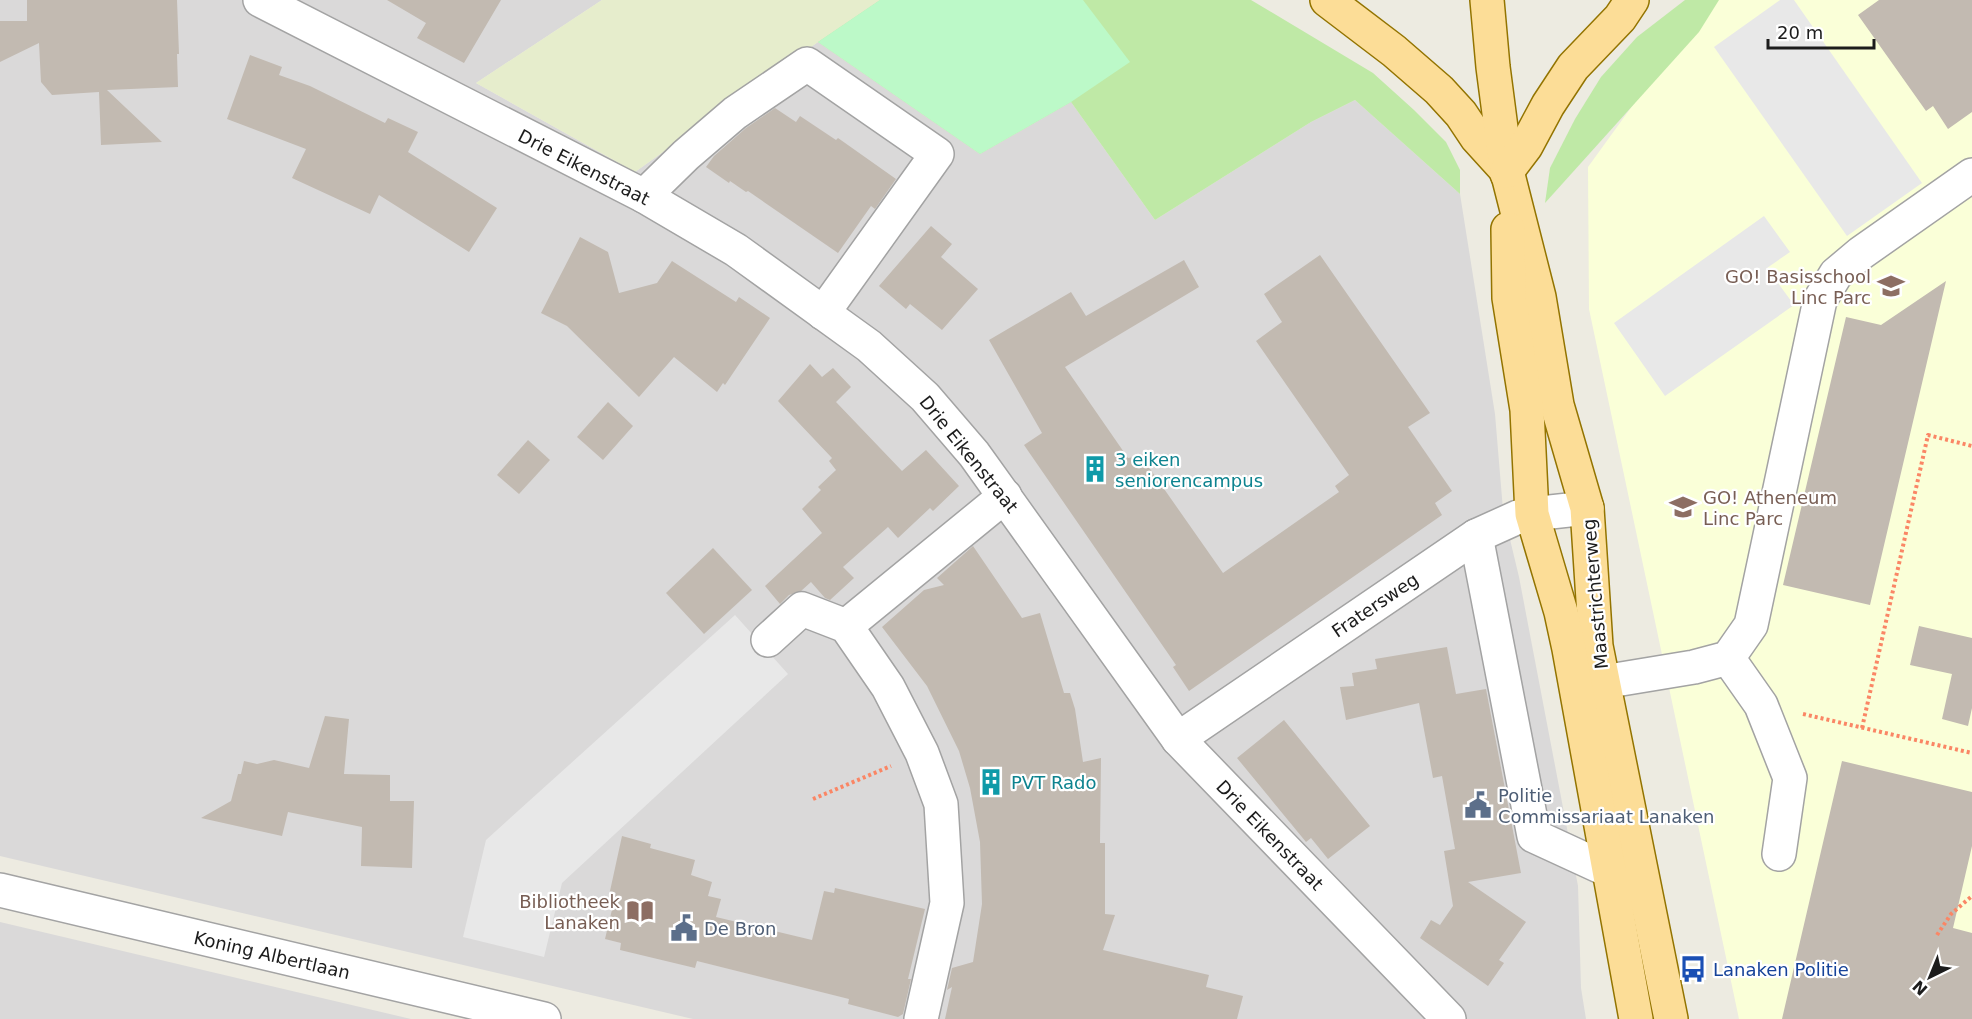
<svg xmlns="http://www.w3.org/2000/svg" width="1972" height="1019" font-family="'DejaVu Sans',sans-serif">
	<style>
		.residential { fill: #dad9d9 }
		.education { fill: #faffd8 }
		.farmland { fill: #e6edcc }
		.grass { fill: #bfe9a6 }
		.park { fill: #bcf9c8 }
		.parking { fill: #e8e8e8 }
		.building { fill: #c2bab1 }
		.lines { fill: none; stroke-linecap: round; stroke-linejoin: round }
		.minor-casing { stroke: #a3a3a3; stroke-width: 36 }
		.major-casing { stroke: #937400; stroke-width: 36 }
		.path { stroke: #fa8665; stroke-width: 4; stroke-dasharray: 3 3; stroke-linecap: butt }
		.minor { stroke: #fff; stroke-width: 33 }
		.major { stroke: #fcdd97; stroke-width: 33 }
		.labels { text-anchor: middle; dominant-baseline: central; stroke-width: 4.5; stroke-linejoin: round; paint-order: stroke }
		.street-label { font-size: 18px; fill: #1c1c1c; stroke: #fff }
		.education-label { font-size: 18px; fill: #785e54; stroke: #fff; text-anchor: end }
		.culture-label { font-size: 18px; fill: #0d838f; stroke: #fff; text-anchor: start }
		.service-label { font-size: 18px; fill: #4e5e75; stroke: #fff; text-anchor: start }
		.transit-label { font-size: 18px; fill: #164399; stroke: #fff; text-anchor: start }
	</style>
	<rect width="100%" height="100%" fill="#edebe1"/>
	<!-- residential -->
	<g class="residential">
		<polygon points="0,0 602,0 476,83 635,172 818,42 980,154 1071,102 1155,220 1311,122 1355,100 1460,194 1495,414 1503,510 1519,577 1578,886 1581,988 1586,1019 693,1019 0,856"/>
		<polygon points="0,922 411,1019 0,1019"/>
	</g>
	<!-- education -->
	<polygon class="education" points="1709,0 1972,0 1972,1019 1739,1019 1589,309 1588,167"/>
	<!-- farmland -->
	<polygon class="farmland" points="602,0 880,0 818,42 635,172 476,83"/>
	<!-- grass -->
	<g class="grass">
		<polygon points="880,0 1251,0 1373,73 1414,110 1446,142 1460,170 1460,194 1355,100 1311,122 1155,220 1071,102 980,154 818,42"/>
		<polygon points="1685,0 1719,0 1699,32 1545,203 1550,168 1575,119 1601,77 1637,37"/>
	</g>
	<!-- park -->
	<polygon class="park" points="880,0 1083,0 1130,62 1071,102 980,154 818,42"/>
	<!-- parking -->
	<g class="parking">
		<polygon points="1780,0 1794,0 1922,183 1847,236 1714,47"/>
		<polygon points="1764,216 1790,252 1767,268 1794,305 1665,396 1614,323"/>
		<polygon points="735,615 788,674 562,883 544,957 463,937 486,840"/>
	</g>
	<!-- building -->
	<g class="building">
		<polygon points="27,0 177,0 179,54 177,54 178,87 107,90 162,142 101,145 99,92 52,95 41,82 39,43 0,62 0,21 27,21"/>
		<polygon points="387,0 501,0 464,63 417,38 426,23"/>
		<polygon points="1879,0 1972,0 1972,112 1948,129 1933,106 1926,111 1858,15"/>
		<polygon points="250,55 282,67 279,75 310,86 385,123 388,118 418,132 408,152 497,208 469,252 379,195 370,214 292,178 306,149 227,119"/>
		<polygon points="775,108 796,122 800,116 836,140 838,138 896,179 875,209 871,206 838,253 748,191 746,192 730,181 729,183 706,167 714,156 746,128"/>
		<polygon points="931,226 952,244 941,257 978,289 942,330 910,304 906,309 879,286"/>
		<polygon points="580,237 608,252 619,293 657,283 672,261 736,302 739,297 770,318 725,385 723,383 717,392 674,357 639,397 567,326 541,313"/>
		<polygon points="1320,255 1430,413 1408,427 1452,491 1435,503 1442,515 1189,691 1173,667 1176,665 1024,445 1042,433 989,340 1071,292 1086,316 1184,260 1199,287 1065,367 1128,458 1141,456 1223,573 1339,492 1335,486 1349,475 1256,341 1282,322 1264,294"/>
		<polygon points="1946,281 1870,605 1783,585 1846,317 1881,325"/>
		<polygon points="810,364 822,377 833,368 851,387 836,402 902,471 926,450 959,486 933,511 930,508 898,538 888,527 843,567 854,578 830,600 825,598 811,582 801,591 789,595 780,604 765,586 822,533 802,509 821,490 818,487 836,470 829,461 832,458 778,401"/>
		<polygon points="608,402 633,426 603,460 577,437"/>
		<polygon points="528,440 550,460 519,494 497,475"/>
		<polygon points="973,546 1022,618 1040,613 1064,693 1070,693 1075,709 1083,762 1101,758 1100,843 1105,843 1105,914 1115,915 1103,950 1209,975 1206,987 1243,996 1237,1019 945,1019 952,987 947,990 952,968 973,962 982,904 980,842 970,788 959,751 927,686 882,627 924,590 944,585 937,578"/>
		<polygon points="713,548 752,590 704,634 666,593"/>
		<polygon points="1919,626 1972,638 1972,708 1968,726 1942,719 1952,674 1910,665"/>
		<polygon points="1447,647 1456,694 1486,689 1521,873 1468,882 1526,922 1499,960 1504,963 1488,986 1420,938 1431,920 1440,925 1453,906 1444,851 1455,849 1442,776 1433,778 1419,703 1346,720 1340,687 1354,686 1352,673 1377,669 1375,659"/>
		<polygon points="325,716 349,719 344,774 390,775 390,801 414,801 412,868 361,866 362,827 288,812 282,836 201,818 231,801 238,774 241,774 244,761 257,764 274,760 309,768"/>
		<polygon points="1284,720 1370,826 1328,859 1311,838 1306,842 1237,758"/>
		<polygon points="1842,761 1972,792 1972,846 1953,928 1972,933 1972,1019 1782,1019"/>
		<polygon points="622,836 651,844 650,848 695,860 691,875 712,882 708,896 721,899 716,917 812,940 824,891 834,893 835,888 925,909 908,979 911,979 903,1014 898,1017 848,1004 849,999 697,961 695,968 620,950 621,943 605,939 616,893 610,891"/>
	</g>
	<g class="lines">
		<defs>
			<g id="minor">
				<polyline points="260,0 644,196 736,250 869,346 925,397 974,454 1178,739 1449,1019"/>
				<polyline points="644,196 686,155 735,113 807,64 937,154 823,313"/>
				<polyline points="1476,536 1534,836 1610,871"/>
				<polyline points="846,626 1005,496"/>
				<polyline points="768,640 802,609 846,626 888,687 922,753 941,804 947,903 921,1019"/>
				<polyline points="1728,658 1761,705 1790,778 1779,854"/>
				<polyline points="1603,682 1694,667 1728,658 1751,625 1820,300 1836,274 1861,253 1972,175"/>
				<polyline points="1178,739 1476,536 1518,517 1532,514 1587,508"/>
				<polyline points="0,890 544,1019"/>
			</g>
			<g id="major">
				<polyline points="1327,0 1394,51 1439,90 1461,114 1477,138 1507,171 1539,297 1557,405 1587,508 1596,646 1671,1019"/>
				<polyline points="1487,0 1493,67 1507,174"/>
				<polyline points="1507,171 1526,146 1548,105 1573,67 1620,18 1632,0"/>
				<polyline points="1508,229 1509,298 1527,410 1532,514 1561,612 1569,649 1636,1019"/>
			</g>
		</defs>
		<!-- minor casing -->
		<use href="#minor" class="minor-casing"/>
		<!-- major casing -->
		<use href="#major" class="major-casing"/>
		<!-- path -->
		<g class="path">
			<polyline points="1803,714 1972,753"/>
			<polyline points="1862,728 1928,435 1972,446"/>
			<polyline points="813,799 891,766"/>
			<polyline points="1937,935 1951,914 1972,896"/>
		</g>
		<!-- minor -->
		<use href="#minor" class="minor"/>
		<!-- major -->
		<use href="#major" class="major"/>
	</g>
	<!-- icons -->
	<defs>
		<symbol id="school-bare" viewBox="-9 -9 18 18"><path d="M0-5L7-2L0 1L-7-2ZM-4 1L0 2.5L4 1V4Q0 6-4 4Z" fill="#8d6e63" stroke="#fff" stroke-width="2.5" paint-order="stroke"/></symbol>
		<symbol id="building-bare" viewBox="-9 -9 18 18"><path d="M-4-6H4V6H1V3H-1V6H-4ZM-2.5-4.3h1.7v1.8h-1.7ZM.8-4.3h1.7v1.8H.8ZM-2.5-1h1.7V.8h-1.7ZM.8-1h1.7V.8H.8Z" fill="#0f9aa8" stroke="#fff" stroke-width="2.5" paint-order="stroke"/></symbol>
		<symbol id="civic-bare" viewBox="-9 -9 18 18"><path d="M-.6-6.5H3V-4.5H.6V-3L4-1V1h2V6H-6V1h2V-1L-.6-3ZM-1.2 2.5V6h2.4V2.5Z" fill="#5c6f8a" stroke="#fff" stroke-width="2.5" paint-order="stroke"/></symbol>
		<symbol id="library-bare" viewBox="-9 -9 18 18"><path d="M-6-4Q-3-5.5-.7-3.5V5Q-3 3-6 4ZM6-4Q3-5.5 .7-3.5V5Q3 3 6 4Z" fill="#8d6e63" stroke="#fff" stroke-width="2.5" paint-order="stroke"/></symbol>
		<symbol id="bus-bare" viewBox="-9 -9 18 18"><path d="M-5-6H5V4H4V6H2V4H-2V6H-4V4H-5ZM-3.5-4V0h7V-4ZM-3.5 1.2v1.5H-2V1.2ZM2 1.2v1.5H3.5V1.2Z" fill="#1a4fb4" stroke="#fff" stroke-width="2.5" paint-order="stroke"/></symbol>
	</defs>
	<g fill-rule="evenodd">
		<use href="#school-bare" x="1872" y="267" width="38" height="38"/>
		<use href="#building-bare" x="1076" y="450" width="38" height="38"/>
		<use href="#school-bare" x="1664" y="488" width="38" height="38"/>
		<use href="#building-bare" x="972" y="763" width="38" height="38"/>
		<use href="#civic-bare" x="1459" y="786" width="38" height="38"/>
		<use href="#library-bare" x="621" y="892" width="38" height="38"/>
		<use href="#civic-bare" x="665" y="909" width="38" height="38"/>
		<use href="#bus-bare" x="1674" y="950" width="38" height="38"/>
	</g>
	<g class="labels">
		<!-- street labels -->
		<g class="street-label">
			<text transform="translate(584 167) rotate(27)">Drie Eikenstraat</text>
			<text transform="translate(969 454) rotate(51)">Drie Eikenstraat</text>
			<text transform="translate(1595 594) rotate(-95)">Maastrichterweg</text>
			<text transform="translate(1375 605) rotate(-34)">Fratersweg</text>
			<text transform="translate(1270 835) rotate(46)">Drie Eikenstraat</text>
			<text transform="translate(272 955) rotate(13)">Koning Albertlaan</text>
		</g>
		<!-- education labels -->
		<g class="education-label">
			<text x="1871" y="276">GO! Basisschool<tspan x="1871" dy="21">Linc Parc</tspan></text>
			<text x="1703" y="497" text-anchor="start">GO! Atheneum<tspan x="1703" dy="21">Linc Parc</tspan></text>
			<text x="620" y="901">Bibliotheek<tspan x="620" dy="21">Lanaken</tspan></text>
		</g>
		<!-- culture labels -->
		<g class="culture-label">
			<text x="1115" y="459">3 eiken<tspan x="1115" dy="21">seniorencampus</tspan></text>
			<text x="1011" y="782">PVT Rado</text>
		</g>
		<!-- service labels -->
		<g class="service-label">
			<text x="1498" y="795">Politie<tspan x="1498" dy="21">Commissariaat Lanaken</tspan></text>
			<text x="704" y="928">De Bron</text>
		</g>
		<!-- transit labels -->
		<g class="transit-label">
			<text x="1713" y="969">Lanaken Politie</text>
		</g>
	</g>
	<!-- north arrow -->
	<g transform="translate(1930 977) rotate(223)" stroke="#ffffff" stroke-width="4.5" paint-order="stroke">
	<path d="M0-4.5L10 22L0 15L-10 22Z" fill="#1c1c1c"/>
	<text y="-9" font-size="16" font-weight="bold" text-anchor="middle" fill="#1c1c1c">N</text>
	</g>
	<!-- scale -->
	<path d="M1768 39v9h106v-9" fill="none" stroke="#1c1c1c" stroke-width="3"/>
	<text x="1777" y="39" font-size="18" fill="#1c1c1c" stroke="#ffffff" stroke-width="4.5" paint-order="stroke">20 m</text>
</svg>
